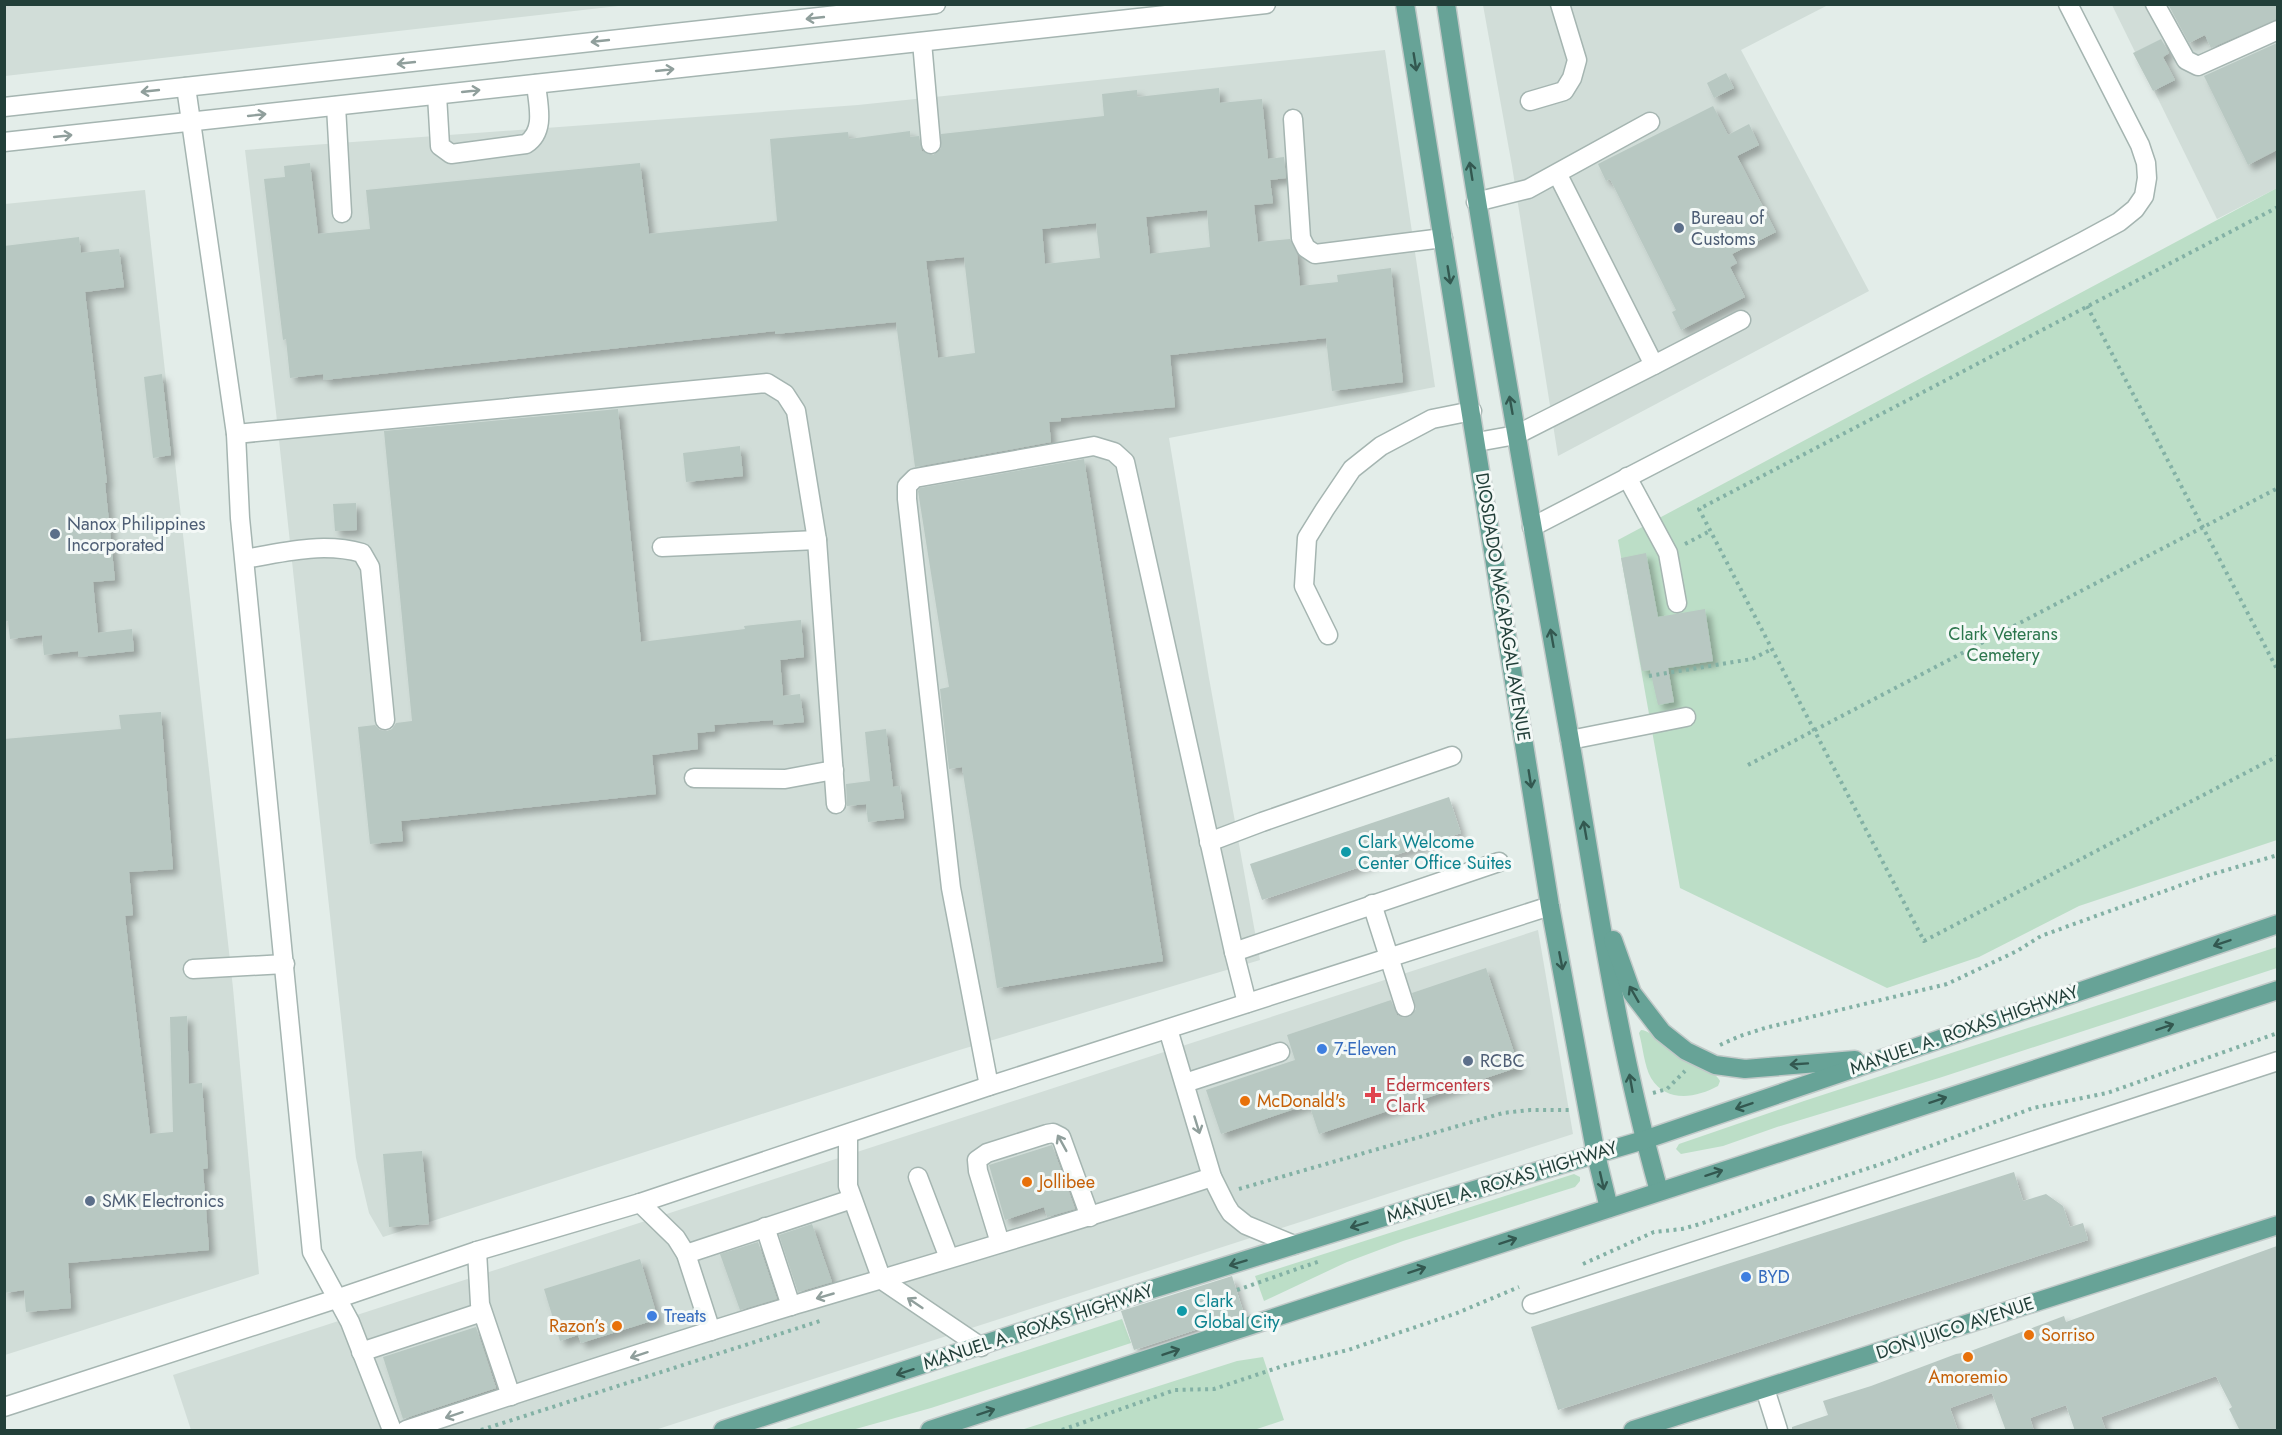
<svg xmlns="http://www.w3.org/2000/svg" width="2282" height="1435" font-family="Jost,sans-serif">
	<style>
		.built { fill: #d1ddd8 }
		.green { fill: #bcdec7 }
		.building { fill: #b8c8c2; fill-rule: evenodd; filter: url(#shadow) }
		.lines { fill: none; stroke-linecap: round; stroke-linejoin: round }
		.minor-casing { stroke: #a5b5b1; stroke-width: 21 }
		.major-casing { stroke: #c1c9c8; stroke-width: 21 }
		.path { stroke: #83b1a5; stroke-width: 4; stroke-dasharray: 3 4.5; stroke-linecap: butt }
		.minor { stroke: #fff; stroke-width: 18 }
		.major { stroke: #67a397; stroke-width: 18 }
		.oneway { stroke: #909f9c }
		.oneway2 { stroke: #335850 }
		.service-dot { fill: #5c6f8a; stroke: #f4f9f7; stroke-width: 2 }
		.culture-dot { fill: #0f9aa8; stroke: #f4f9f7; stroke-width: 2 }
		.shop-dot { fill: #3f7fe0; stroke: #f4f9f7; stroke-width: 2 }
		.health-dot { fill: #e0444e; stroke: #f4f9f7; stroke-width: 2 }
		.food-dot { fill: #e8710a; stroke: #f4f9f7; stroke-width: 2 }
		.labels { text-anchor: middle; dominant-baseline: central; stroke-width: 6; stroke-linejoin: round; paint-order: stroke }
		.service-label { font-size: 18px; fill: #4e5e75; stroke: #f4f9f7; text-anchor: start }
		.street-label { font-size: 18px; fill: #223f39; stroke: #f4f9f7 }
		.park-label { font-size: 18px; fill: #2c764d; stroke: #f4f9f7 }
		.culture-label { font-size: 18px; fill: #0d838f; stroke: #f4f9f7; text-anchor: start }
		.shop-label { font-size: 18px; fill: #366cbe; stroke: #f4f9f7; text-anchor: start }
		.health-label { font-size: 18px; fill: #be3a42; stroke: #f4f9f7; text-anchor: start }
		.food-label { font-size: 18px; fill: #c56008; stroke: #f4f9f7; text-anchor: start }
	</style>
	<defs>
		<filter id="shadow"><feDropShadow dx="5.5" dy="5.5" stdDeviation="3" flood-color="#0004"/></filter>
	</defs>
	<rect width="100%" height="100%" fill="#e3ede9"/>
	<!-- built -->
	<g class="built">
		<polygon points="5,4 627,4 627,5 5,76"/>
		<polygon points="1483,5 1828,5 1741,50 1869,291 1558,456 1512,166"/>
		<polygon points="2112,5 2277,5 2277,188 2217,219"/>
		<polygon points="1385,50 1435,387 1169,438 1209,678 1260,960 956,1051 383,1237 369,1213 356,1158 276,412 245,150 858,105"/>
		<polygon points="145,190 233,988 259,1274 5,1355 5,204"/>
		<polygon points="1538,930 1573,1134 655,1430 191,1430 173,1375"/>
	</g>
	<!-- green -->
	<g class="green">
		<polygon points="2277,188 2277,840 2079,906 1979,957 1887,988 1680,888 1618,540"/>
		<polygon points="2277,947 2277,968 1939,1078 1777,1127 1723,1146 1681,1154 1676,1149 1679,1144 1804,1101"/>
		<path d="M1641,1030C1653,1031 1665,1048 1675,1055C1688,1064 1713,1067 1720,1081L1718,1086C1696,1098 1666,1103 1651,1078C1644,1065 1643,1047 1639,1033Z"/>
		<polygon points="1574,1174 1580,1177 1580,1181 1575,1187 1403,1241 1347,1262 1264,1301 1255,1276"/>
		<polygon points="1122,1319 1131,1343 931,1408 852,1430 783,1430"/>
		<polygon points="1263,1357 1284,1420 1254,1430 1021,1430 1237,1361"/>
	</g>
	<!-- building -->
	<g class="building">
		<polygon points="2168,4 2277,4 2277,19 2211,48 2205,35 2189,43"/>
		<polygon points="2161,39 2169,53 2163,57 2175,80 2153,91 2133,53"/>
		<polygon points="2277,43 2277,150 2248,165 2204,76"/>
		<polygon points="1726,73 1734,88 1714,98 1707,83"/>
		<path d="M1219,88L1220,103L1262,99L1268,159L1284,157L1286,178L1270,180L1273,203L1254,205L1258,242L1290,239L1297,254L1300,286L1338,282L1337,275L1391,268L1403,382L1332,391L1326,338L1170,355L1175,407L1061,418V421L1049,422L1051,442L915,467L896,322L775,334V331L324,380L323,374L290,378L286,339L283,340L264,179L285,177L284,166L310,163L318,234L370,229L366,190L640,163L649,234L777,221L770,139L848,132L849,139L910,131V137L919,136L922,151L933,155L941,148V134L1104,116L1102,94L1137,90V97ZM1207,210L1210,247L1150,254L1146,217ZM1096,223L1100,258L1045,264L1042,229ZM964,257L975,353L938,358L926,261Z"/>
		<polygon points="1713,106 1728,135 1749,124 1759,145 1737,156 1776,232 1732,254 1737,263 1730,267 1745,297 1681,330 1672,312 1676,310 1610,179 1606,181 1598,164"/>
		<polygon points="79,237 81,253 119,249 124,287 85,292 107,483 105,483 115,580 93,582 98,633 132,629 134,651 79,657 78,651 44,655 42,635 10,639 8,621 4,622 4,246"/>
		<polygon points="162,374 171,455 153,458 144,377"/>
		<polygon points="618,409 641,642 745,629 744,626 801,620 804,657 780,660 783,696 800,694 804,722 774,725 773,720 714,725 715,731 697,733 698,749 652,755 656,794 401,821 403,841 370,844 358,727 375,725 380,730 387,731 392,729 396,723 412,721 384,431"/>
		<polygon points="740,446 743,476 686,482 683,453"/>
		<polygon points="1084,459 1163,961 997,988 962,767 949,769 940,689 949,687 918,491 920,488"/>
		<polygon points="356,503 357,530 335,531 333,504"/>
		<polygon points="1646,553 1658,617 1705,609 1713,661 1668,668 1674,702 1658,705 1650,670 1642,671 1621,558"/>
		<polygon points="161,712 173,869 129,872 133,915 125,916 150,1134 173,1132 170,1017 187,1016 189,1084 202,1083 208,1168 203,1169 209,1250 68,1263 71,1308 26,1312 24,1290 4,1293 4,739 121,729 119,715"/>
		<polygon points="886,729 893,787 900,786 904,818 868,822 866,804 847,806 846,784 870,781 865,732"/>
		<polygon points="1449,797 1461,833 1262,900 1250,864"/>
		<polygon points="1486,968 1519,1067 1319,1134 1309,1104 1221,1134 1206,1090 1295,1060 1287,1035 1391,1000 1397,1015 1403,1018 1409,1017 1416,1009 1412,993"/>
		<polygon points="1052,1145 1075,1209 1047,1217 1044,1207 1005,1220 989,1165"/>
		<polygon points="422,1151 429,1224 389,1227 383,1154"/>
		<polygon points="2014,1172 2023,1201 2046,1194 2063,1206 2070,1227 2083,1223 2088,1240 1558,1410 1531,1327"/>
		<polygon points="812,1224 832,1282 798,1292 779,1235"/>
		<polygon points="758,1242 777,1299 740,1310 720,1254"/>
		<polygon points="2277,1246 2277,1431 2240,1431 2229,1409 2232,1407 2216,1376 2101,1417 2106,1431 2075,1431 2066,1405 2030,1418 2034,1431 2006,1431 1992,1393 1950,1408 1958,1431 1792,1431 1792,1427 1828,1415 1823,1401 1871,1386 1956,1354 1968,1352 2064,1316 2066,1322"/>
		<polygon points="640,1259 658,1319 581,1343 578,1335 560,1341 544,1289"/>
		<polygon points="1232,1276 1244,1314 1134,1350 1121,1311"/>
		<polygon points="476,1327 496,1388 403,1419 383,1357"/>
	</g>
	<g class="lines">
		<defs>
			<g id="minor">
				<polyline points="2155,4 2186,60 2198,66 2278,30"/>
				<polyline points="922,42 931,144"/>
				<polyline points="186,87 236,434 240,518 312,1252 350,1322 392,1430"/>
				<path d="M437,95L440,146L451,154L526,144C546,131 538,105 536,84"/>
				<polyline points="1530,101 1564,91 1572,78 1577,60 1560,4"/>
				<polyline points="336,106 342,213"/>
				<polyline points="4,107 936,4"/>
				<polyline points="1293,119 1301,238 1306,248 1315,254 1443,238"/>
				<polyline points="4,142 1266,4"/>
				<polyline points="1558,175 1654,365 1741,320"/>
				<polyline points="1476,202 1528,189 1650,122"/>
				<polyline points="236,434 767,383 785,394 796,411 817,540 836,804"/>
				<polyline points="1477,442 1516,435 1654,365"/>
				<polyline points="1627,477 1668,553 1677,603"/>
				<polyline points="1532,527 2082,242 2119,222 2135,209 2144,196 2147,178 2146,163 2140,145 2068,4"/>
				<polyline points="662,547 817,540"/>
				<path d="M245,559C283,552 323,542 362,553L370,567L385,720"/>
				<polyline points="1328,635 1304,586 1307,538 1325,509 1352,469 1381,446 1432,419 1472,411"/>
				<polyline points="1570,740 1686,717"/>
				<polyline points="694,778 785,779 834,770"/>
				<polyline points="1209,842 1262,822 1452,756"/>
				<polyline points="1372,904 1405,1007"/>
				<polyline points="1234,952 1499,862"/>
				<polyline points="193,969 285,964"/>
				<polyline points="1168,1029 1212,1177 1226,1205 1231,1213 1246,1225 1294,1245"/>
				<polyline points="1185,1083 1280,1052"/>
				<polyline points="989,1086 951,888 907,499 907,486 915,478 1094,446 1114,452 1125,462 1234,952 1247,1003"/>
				<polyline points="848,1134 848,1186 882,1280 981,1347"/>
				<polyline points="918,1177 949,1258"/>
				<polyline points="640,1203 676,1238 686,1254 711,1331"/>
				<polyline points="765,1227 791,1306"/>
				<polyline points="1000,1243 978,1171 977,1160 987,1153 1047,1134 1053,1133 1061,1137 1090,1217"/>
				<polyline points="477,1251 480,1304 511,1396"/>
				<polyline points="686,1254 852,1199"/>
				<polyline points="1532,1304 2278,1061"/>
				<polyline points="361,1352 482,1312"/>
				<polyline points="1765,1389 1778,1430"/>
				<polyline points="4,1407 336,1299 477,1251 640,1203 989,1086 1550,906"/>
				<path d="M406,1430C534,1388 662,1345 791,1306C932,1264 1073,1223 1212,1177"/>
			</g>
			<g id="major">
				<polyline points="1405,4 1550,906 1596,1155 1609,1208"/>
				<path d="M1446,4C1483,250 1527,495 1570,740C1596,891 1617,1044 1659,1191"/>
				<polyline points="1613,940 1632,993 1662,1032 1686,1051 1715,1065 1745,1069 1855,1060"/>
				<polyline points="723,1430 1149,1290 1423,1205 1644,1140 2278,924"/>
				<polyline points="930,1430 2278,990"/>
				<polyline points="1633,1430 2278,1225"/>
			</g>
		</defs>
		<!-- minor casing -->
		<use href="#minor" class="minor-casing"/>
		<!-- major casing -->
		<use href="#major" class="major-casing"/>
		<!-- path -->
		<g class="path">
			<polyline points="2278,207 1699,509 1924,941 2278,756"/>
			<polyline points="2087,306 2278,671"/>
			<polyline points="1685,544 1710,531"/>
			<polyline points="1649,676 1752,659 1772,649"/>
			<polyline points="1748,765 2278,488"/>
			<polyline points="1720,1045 1740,1036 1765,1028 1947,984 2017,951 2041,936 2206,876 2278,855"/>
			<polyline points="1653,1093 1667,1089 1685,1071"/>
			<polyline points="1239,1189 1503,1113 1530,1110 1569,1110"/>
			<polyline points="1583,1264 1654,1232 1682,1229 1700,1224 1887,1162 2033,1108 2107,1093 2278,1033"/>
			<polyline points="1237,1290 1320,1261"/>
			<polyline points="481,1430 823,1320"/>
			<polyline points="1062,1430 1175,1390 1214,1389 1286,1365 1348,1350 1457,1313 1519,1287"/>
		</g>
		<!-- minor -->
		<use href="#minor" class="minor"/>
		<!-- major -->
		<use href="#major" class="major"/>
	</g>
	<!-- one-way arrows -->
	<defs><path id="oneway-shaft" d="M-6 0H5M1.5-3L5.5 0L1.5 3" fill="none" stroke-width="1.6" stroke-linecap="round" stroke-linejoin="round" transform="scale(1.5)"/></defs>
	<g class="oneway">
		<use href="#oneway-shaft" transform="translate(815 18) rotate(174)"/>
		<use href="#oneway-shaft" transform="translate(600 41) rotate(174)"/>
		<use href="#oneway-shaft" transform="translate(406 63) rotate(174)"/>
		<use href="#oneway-shaft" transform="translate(665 70) rotate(-6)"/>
		<use href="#oneway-shaft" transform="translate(150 91) rotate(174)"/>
		<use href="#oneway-shaft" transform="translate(471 91) rotate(-6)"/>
		<use href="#oneway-shaft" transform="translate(257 115) rotate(-6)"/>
		<use href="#oneway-shaft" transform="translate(63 136) rotate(-6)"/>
		<use href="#oneway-shaft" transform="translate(1197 1125) rotate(73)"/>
		<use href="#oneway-shaft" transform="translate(1062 1143) rotate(-119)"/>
		<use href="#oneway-shaft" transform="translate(825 1296) rotate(164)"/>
		<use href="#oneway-shaft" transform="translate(915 1303) rotate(-146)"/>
		<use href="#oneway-shaft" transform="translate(639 1355) rotate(162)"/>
		<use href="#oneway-shaft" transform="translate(454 1415) rotate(162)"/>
	</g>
	<g class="oneway2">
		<use href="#oneway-shaft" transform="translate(1415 62) rotate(81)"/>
		<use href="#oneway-shaft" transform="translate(1471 171) rotate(-99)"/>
		<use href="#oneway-shaft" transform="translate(1449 275) rotate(81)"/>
		<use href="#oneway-shaft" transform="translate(1511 405) rotate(-100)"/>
		<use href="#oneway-shaft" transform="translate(1552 638) rotate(-100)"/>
		<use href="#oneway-shaft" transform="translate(1530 779) rotate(81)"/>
		<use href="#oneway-shaft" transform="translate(1585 830) rotate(-100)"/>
		<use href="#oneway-shaft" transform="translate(2222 943) rotate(161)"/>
		<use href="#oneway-shaft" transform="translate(1561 961) rotate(79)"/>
		<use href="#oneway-shaft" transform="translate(1634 994) rotate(-120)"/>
		<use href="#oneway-shaft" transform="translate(2165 1027) rotate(-18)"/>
		<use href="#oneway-shaft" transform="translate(1799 1064) rotate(176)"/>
		<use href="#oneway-shaft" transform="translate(1631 1083) rotate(-100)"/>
		<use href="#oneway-shaft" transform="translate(1938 1100) rotate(-18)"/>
		<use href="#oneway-shaft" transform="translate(1744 1106) rotate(161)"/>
		<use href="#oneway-shaft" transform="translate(1714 1173) rotate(-18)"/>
		<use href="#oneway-shaft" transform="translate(1602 1181) rotate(77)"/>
		<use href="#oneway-shaft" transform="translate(1359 1225) rotate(163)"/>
		<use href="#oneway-shaft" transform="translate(1508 1241) rotate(-18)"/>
		<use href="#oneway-shaft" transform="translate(1238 1263) rotate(163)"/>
		<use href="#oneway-shaft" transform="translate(1417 1270) rotate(-18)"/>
		<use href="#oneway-shaft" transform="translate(1171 1352) rotate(-19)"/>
		<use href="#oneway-shaft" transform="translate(905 1372) rotate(162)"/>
		<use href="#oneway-shaft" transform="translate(986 1412) rotate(-18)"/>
	</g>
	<!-- markers -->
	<g class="service-dot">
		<circle cx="1679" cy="228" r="6"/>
		<circle cx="55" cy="534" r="6"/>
		<circle cx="1468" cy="1061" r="6"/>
		<circle cx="90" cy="1201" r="6"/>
	</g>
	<g class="culture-dot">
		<circle cx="1346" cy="852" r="6"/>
		<circle cx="1182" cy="1311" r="6"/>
	</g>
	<g class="shop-dot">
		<circle cx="1322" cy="1049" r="6"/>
		<circle cx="1746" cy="1277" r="6"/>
		<circle cx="652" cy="1316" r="6"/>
	</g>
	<path class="health-dot" d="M1370 1086h6v6h6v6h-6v6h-6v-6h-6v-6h6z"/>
	<g class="food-dot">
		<circle cx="1245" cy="1101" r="6"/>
		<circle cx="1027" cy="1182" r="6"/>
		<circle cx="617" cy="1326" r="6"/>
		<circle cx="2029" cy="1335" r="6"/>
		<circle cx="1968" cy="1357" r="6"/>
	</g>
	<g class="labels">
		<!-- service labels -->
		<g class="service-label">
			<text x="1691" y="218">Bureau of<tspan x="1691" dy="21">Customs</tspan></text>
			<text x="67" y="524">Nanox Philippines<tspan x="67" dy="21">Incorporated</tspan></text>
			<text x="1480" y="1061">RCBC</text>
			<text x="102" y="1201">SMK Electronics</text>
		</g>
		<!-- street labels -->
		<g class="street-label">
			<text transform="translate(1503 607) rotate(81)">DIOSDADO MACAPAGAL AVENUE</text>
			<text transform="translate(1964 1030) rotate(-19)">MANUEL A. ROXAS HIGHWAY</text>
			<text transform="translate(1502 1182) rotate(-17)">MANUEL A. ROXAS HIGHWAY</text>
			<text transform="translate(1038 1327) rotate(-18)">MANUEL A. ROXAS HIGHWAY</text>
			<text transform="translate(1955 1328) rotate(-18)">DON JUICO AVENUE</text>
		</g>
		<!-- park labels -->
		<g class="park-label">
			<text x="2003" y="634">Clark Veterans<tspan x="2003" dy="21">Cemetery</tspan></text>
		</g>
		<!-- culture labels -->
		<g class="culture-label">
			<text x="1358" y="842">Clark Welcome<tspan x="1358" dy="21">Center Office Suites</tspan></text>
			<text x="1194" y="1301">Clark<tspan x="1194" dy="21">Global City</tspan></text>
		</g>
		<!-- shop labels -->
		<g class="shop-label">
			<text x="1334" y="1049">7-Eleven</text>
			<text x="1758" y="1277">BYD</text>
			<text x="664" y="1316">Treats</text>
		</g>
		<!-- health labels -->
		<g class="health-label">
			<text x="1386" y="1085">Edermcenters<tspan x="1386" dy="21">Clark</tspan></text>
		</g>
		<!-- food labels -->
		<g class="food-label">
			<text x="1257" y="1101">McDonald's</text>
			<text x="1039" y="1182">Jollibee</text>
			<text x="605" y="1326" text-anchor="end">Razon’s</text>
			<text x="2041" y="1335">Sorriso</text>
			<text x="1968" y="1377" text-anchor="middle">Amoremio</text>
		</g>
	</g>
	<!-- border -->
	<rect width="2282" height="1435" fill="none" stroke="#223f39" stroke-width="12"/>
</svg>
